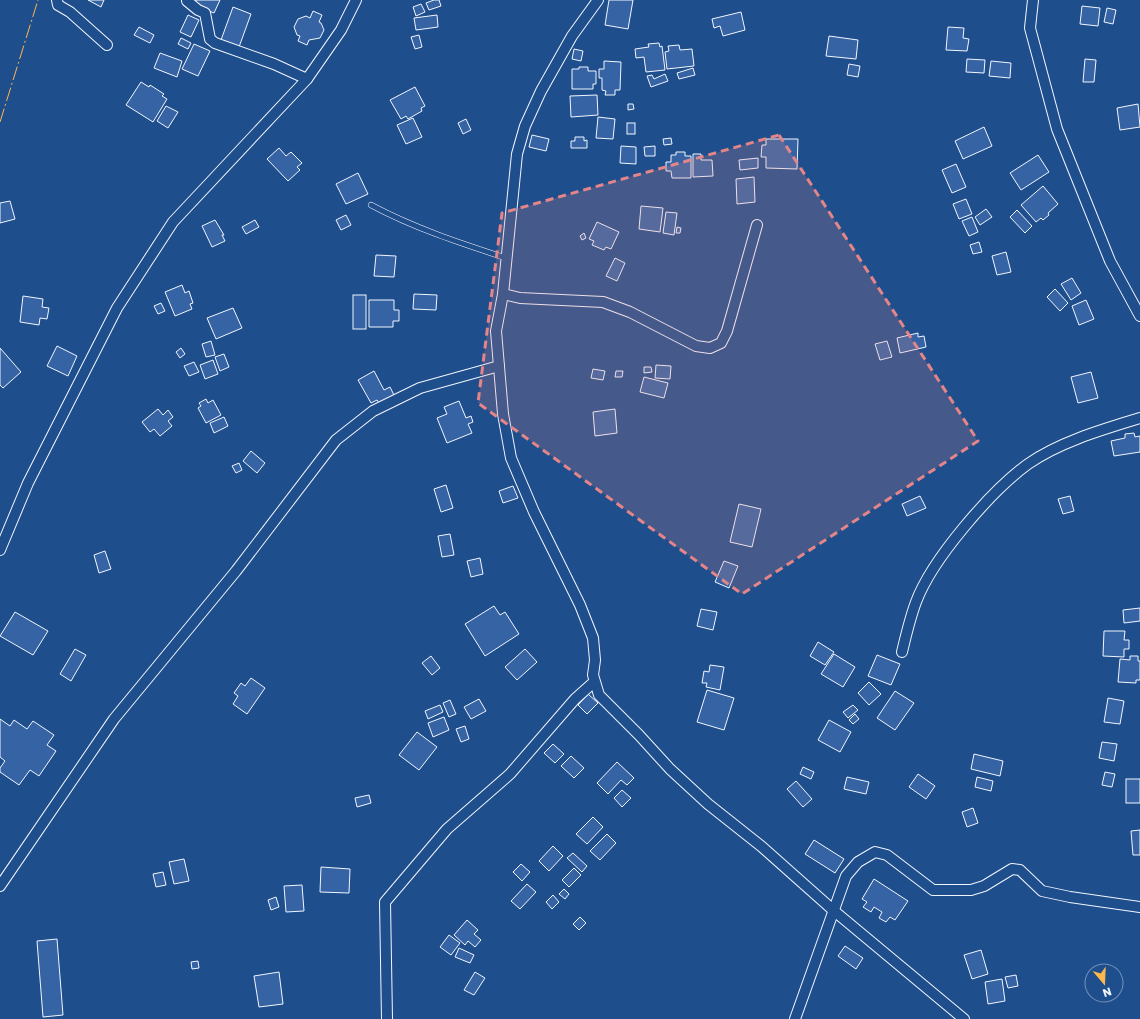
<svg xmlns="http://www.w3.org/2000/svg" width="1140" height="1019" font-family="Poppins,sans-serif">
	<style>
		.building { fill: #3563a3; stroke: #f2f6ff }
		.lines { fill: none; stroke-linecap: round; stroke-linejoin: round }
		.service-casing { stroke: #f2f6ff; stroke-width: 6 }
		.minor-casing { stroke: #f2f6ff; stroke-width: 12 }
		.service { stroke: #1f4e8c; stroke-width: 5 }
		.minor { stroke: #1f4e8c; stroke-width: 10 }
		.power { stroke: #ffb74d; stroke-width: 1; stroke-dasharray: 14 3 2 3; stroke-linecap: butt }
		.marked { fill: #e38589; fill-opacity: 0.2; stroke: #e38589; stroke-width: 3; stroke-dasharray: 8 5; stroke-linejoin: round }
	</style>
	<rect width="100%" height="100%" fill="#1f4e8c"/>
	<!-- building -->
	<g class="building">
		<polygon points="88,0 104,0 101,7"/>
		<polygon points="196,0 220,0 214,13 194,5"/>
		<polygon points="434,0 439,0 441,6 429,10 426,3"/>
		<polygon points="609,0 633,0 628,29 605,25"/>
		<polygon points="421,4 425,12 416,16 413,7"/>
		<polygon points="1082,6 1100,8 1098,26 1080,24"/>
		<polygon points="233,7 251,14 239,47 221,40"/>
		<polygon points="1107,8 1116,10 1113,24 1104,22"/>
		<polygon points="313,11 322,15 319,22 321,23 324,30 320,38 309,40 307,45 298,41 300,36 297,35 294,27 298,19 306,16 310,18"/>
		<polygon points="741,12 745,30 723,36 720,26 714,28 712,19"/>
		<polygon points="188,15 199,20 191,37 180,32"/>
		<polygon points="437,15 438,27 416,30 414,18"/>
		<polygon points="139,27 154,35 150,43 134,35"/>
		<polygon points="948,27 964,28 963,38 969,39 967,51 946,50"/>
		<polygon points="419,35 422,47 415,49 411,37"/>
		<polygon points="829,36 858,40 856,59 826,56"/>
		<polygon points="181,38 191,43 188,49 178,44"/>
		<polygon points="659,43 660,47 662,46 665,70 646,72 644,57 636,58 635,49 649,47 648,44"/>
		<polygon points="194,44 210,51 198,76 182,69"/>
		<polygon points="679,45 680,50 692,49 694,66 667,69 665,52 669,51 668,46"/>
		<polygon points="574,49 583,51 581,61 572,59"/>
		<polygon points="160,53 182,61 177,77 154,68"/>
		<polygon points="967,59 985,60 984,73 966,72"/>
		<polygon points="1085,59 1096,60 1094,82 1083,82"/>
		<polygon points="604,61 621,62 620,90 615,90 615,95 605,95 606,91 602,90 602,78 599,78 599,69 604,69"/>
		<polygon points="991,61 1011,63 1010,78 989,76"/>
		<polygon points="849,64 860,66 858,77 847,75"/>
		<polygon points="579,67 588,67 588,71 596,71 596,84 593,84 593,89 572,89 572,69 579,69"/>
		<polygon points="693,68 695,75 679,79 677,73"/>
		<polygon points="665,74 668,81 651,87 647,76 652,75 654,79"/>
		<polygon points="141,82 149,87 150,85 164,94 162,96 167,99 153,122 126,105"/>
		<polygon points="415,87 425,106 421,108 422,111 408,119 406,116 401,119 390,100"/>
		<polygon points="597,95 598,115 571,117 570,96"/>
		<polygon points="628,104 633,104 634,109 628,110"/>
		<polygon points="1138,104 1140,127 1120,130 1117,108"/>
		<polygon points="166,106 178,112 168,128 157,121"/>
		<polygon points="598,117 615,119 613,139 596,138"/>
		<polygon points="413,118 422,137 406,144 397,125"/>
		<polygon points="466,119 471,130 463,134 458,123"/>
		<rect x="627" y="123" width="8" height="11"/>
		<polygon points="984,127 992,146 963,159 955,141"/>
		<polygon points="532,135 549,139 546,151 529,147"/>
		<polygon points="575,137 584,137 584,141 587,140 587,148 571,148 571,141 575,141"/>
		<polygon points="671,138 672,144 664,145 663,139"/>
		<polygon points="766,139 798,139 797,169 766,168 766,157 761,157 762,145 766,145"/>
		<polygon points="621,146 636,147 636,164 620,163"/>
		<polygon points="655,146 655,156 645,156 644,147"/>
		<polygon points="279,148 286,156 291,152 302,163 297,167 300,170 288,181 267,159"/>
		<polygon points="676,152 685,152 685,156 691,156 691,178 672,178 671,171 666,171 666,162 671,162 671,155 676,155"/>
		<polygon points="693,154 701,154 701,160 712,160 713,176 693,177"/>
		<polygon points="1038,155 1049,172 1021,190 1010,173"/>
		<polygon points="758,158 758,168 740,170 739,160"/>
		<polygon points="956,164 966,187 952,193 942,170"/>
		<polygon points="358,173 368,194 346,204 336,184"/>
		<polygon points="754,177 755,202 737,204 736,179"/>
		<polygon points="1043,186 1058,204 1048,213 1049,215 1043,220 1041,218 1036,222 1021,205"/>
		<polygon points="966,199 972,214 959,219 953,204"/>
		<polygon points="10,201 15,219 0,223 0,203"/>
		<polygon points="641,206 663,208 660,232 639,229"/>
		<polygon points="986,209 992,217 980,225 975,217"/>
		<polygon points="1017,210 1032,226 1025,233 1010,217"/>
		<polygon points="666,212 677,213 674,235 663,233"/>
		<polygon points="346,215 351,225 341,230 336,220"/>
		<polygon points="972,217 978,232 969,236 962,221"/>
		<polygon points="215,220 224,235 222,235 225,241 212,247 202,226"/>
		<polygon points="255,220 259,227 246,234 242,227"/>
		<polygon points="597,222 619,232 611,249 606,247 604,250 592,245 594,241 589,239"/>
		<polygon points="677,227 681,228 680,233 676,233"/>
		<polygon points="584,233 586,238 582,240 580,236"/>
		<polygon points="979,242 982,252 973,254 970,245"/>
		<polygon points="1006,252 1011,272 997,275 992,256"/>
		<polygon points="376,255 396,256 394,277 374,276"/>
		<polygon points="615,258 625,263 617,281 606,276"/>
		<polygon points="1072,278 1081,293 1071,300 1061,284"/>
		<polygon points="182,285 185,293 189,291 193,303 190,304 192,309 175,316 165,292"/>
		<polygon points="1055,289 1068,303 1060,311 1047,297"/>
		<polygon points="414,294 437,295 436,310 413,309"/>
		<rect x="353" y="295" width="13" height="34"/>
		<polygon points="23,296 43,299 42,307 49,308 47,319 40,318 39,325 20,322"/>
		<polygon points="369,300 394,300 394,310 399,310 399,321 393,321 393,327 369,327"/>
		<polygon points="1086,300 1094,319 1079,325 1072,306"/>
		<polygon points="161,303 165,311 158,314 154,306"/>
		<polygon points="233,308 242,328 216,339 207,318"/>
		<polygon points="918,333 918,337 924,336 926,347 900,353 897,338"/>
		<polygon points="211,341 215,355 206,357 202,344"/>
		<polygon points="887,341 892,357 880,360 875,344"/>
		<polygon points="57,346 77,356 68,376 47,366"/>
		<polygon points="0,348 21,372 3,388 0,385"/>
		<polygon points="181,348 185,354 180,358 176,352"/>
		<polygon points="224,354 229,367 220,371 215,357"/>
		<polygon points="213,360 218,374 205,379 200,365"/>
		<polygon points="194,362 199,372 189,376 184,366"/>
		<polygon points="656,365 671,366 670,379 655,378"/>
		<polygon points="644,367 651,367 652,372 644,373"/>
		<polygon points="593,369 605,371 603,380 591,378"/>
		<polygon points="374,371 384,390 390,387 395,397 380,405 377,400 371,403 358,380"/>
		<polygon points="616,371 623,371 622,377 615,377"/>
		<polygon points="1091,372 1098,398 1078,403 1071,377"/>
		<polygon points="644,377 668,383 664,398 640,392"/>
		<polygon points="206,399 208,403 213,400 221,415 206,423 198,408 201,406 199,403"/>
		<polygon points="459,401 466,418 471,416 473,422 468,424 472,433 447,443 437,418 447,414 444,407"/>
		<polygon points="158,409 163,415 168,410 173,417 168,421 172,426 160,436 154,429 150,432 142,422"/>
		<polygon points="615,409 617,433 595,436 593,412"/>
		<polygon points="224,417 228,426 214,433 210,423"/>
		<polygon points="1134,433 1135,437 1140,436 1140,452 1114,456 1111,441 1125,438 1125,434"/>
		<polygon points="251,451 265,463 257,473 243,461"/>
		<polygon points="239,463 242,470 236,473 232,466"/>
		<polygon points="446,485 453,508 441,512 434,489"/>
		<polygon points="513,486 518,498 503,503 499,491"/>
		<polygon points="920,496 926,508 907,516 902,504"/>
		<polygon points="1070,496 1074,511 1063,514 1058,499"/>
		<polygon points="739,504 761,509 752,547 730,542"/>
		<polygon points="450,534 454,555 442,557 438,536"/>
		<polygon points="105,551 111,569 99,573 94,555"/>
		<polygon points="480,558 483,574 471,577 467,561"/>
		<polygon points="724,561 738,566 729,588 715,582"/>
		<polygon points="494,606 500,615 505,612 519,634 485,656 465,624"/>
		<polygon points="1140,608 1140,621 1124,623 1123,610"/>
		<polygon points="701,609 717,612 713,630 697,626"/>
		<polygon points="15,612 48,631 33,655 0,636"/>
		<polygon points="1104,631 1125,631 1124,640 1129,640 1129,649 1124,649 1124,657 1103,656"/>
		<polygon points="818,642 834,652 825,665 810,656"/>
		<polygon points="75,649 86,655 71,681 60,674"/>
		<polygon points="525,649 537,662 517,680 505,667"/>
		<polygon points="834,654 855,667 843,687 821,674"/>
		<polygon points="877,655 900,664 891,685 868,676"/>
		<polygon points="431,656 440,668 432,675 422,663"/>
		<polygon points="1130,656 1138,656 1138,661 1140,661 1140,680 1136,680 1136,683 1118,682 1120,659 1130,660"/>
		<polygon points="710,665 724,667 720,690 706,687 707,683 702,683 704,671 709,672"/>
		<polygon points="251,678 265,688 247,714 233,704 238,696 234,693 241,683 245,686"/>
		<polygon points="869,682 881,694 869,705 858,693"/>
		<polygon points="707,690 734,698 724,730 697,722"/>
		<polygon points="895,691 914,703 895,730 877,718"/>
		<polygon points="588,694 598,703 587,714 578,705"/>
		<polygon points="1108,698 1124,701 1120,724 1104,722"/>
		<polygon points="479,699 486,711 471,719 464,707"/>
		<polygon points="450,700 456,714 449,717 443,703"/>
		<polygon points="440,705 443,712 428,719 425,711"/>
		<polygon points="853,705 858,710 848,718 843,712"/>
		<polygon points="855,714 859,719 853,724 849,720"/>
		<polygon points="444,717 449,730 433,737 428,723"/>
		<polygon points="0,719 10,726 14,720 27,729 33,721 54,735 47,745 56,751 39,776 30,770 19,785 0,772 0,768 5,761 0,757"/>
		<polygon points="829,720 851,732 840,752 818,740"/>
		<polygon points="465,726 469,739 461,742 456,729"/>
		<polygon points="417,732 437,747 419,770 399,755"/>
		<polygon points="1102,742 1117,744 1114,761 1099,758"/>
		<polygon points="553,744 564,754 555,763 544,753"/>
		<polygon points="974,754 1003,761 1000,776 971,769"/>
		<polygon points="571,756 584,768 574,778 561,766"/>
		<polygon points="617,762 634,778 627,785 621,780 608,794 597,783"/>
		<polygon points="803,767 814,772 811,779 800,774"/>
		<polygon points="1105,772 1115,774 1112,787 1102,785"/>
		<polygon points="918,774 935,786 926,799 909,787"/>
		<polygon points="847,777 869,782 866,794 844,789"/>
		<polygon points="977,777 993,781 991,791 975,787"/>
		<rect x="1126" y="779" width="14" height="24"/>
		<polygon points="796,781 812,799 803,807 787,789"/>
		<polygon points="622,790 631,798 622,807 614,798"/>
		<polygon points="369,795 371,803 357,807 355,798"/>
		<polygon points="973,808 978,823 967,827 962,812"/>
		<polygon points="593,817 603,827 587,844 576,834"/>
		<polygon points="1140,830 1140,855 1133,855 1131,831"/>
		<polygon points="607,834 616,843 600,860 590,851"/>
		<polygon points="814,840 844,859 835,873 805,854"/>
		<polygon points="553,846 563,856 549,871 539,861"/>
		<polygon points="573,853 587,866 582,872 567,858"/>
		<polygon points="184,859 189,881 174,884 169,862"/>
		<polygon points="521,864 530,872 522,881 513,872"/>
		<polygon points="321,867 350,869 349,893 320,892"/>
		<polygon points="574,868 581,875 569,887 562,880"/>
		<polygon points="163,872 166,885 156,887 153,874"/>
		<polygon points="874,879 908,901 895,920 890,917 886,922 879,918 882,912 874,907 871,912 863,907 867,902 862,899"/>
		<polygon points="527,884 536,892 520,909 511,901"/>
		<polygon points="302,885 304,911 286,912 284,886"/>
		<polygon points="564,889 569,894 565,899 559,894"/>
		<polygon points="553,895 559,902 552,909 546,902"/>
		<polygon points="276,897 279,907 271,910 268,900"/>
		<polygon points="580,917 586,923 579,930 573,924"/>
		<polygon points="467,920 478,930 474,934 481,940 475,947 468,941 465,945 454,935"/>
		<polygon points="449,935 460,943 451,955 440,947"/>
		<polygon points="57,939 63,1015 43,1017 37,941"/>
		<polygon points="845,946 863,958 856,969 838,956"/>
		<polygon points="459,948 474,955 470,963 455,957"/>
		<polygon points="981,950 988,974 972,979 964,955"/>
		<polygon points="198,961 199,968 192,969 191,962"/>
		<polygon points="279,972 283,1004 259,1007 254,976"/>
		<polygon points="475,972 485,978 474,995 464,990"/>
		<polygon points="1016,975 1018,986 1008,988 1005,977"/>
		<polygon points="1002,979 1005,1001 988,1004 985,982"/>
	</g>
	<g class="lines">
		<defs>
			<path id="service" d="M371,205C414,228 460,243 506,258"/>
			<g id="minor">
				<polyline points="57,0 58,5 70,12 107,45"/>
				<polyline points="598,0 572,36 541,91 525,126 517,154 503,294 496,331 503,414 511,458 534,512 580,605 593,638 595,660 593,675 599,695 639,735 670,769 708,804 761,846 833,910 964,1019"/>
				<polyline points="1033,0 1030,28 1057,129 1110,261 1140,316"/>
				<polyline points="187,1 198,10 205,13 210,39 215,43 274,64 307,79"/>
				<polyline points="503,294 520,298 603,302 630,312 696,346 710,348 721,343 727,331 757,225"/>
				<polyline points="0,550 28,483 117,308 173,222 307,79 341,30 356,0"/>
				<path d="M902,652C906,635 910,618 916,602C932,559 991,491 1028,464C1059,442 1104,429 1140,418"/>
				<polyline points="0,886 114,719 236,571 336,440 373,411 420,388 499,366"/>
				<polyline points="387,1019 385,902 447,829 510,774 575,699 594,682"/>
				<polyline points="795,1019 846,876 858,862 875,852 887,855 933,890 971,890 984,886 1012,869 1020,870 1042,891 1070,897 1140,907"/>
			</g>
		</defs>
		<!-- service casing -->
		<use href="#service" class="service-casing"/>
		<!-- minor casing -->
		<use href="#minor" class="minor-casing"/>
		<!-- service -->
		<use href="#service" class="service"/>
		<!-- minor -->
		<use href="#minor" class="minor"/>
		<!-- power -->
		<polyline class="power" points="0,122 38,0"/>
	</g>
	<!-- marked area -->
	<path class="marked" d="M779,135L978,441L742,594L478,403L502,213Z"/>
	<!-- north arrow -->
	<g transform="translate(1104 983) rotate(161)"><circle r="19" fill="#1f4e8c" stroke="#7391ba"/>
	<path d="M0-3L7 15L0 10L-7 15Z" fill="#ffb74d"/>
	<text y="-6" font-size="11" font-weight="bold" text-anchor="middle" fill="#f2f6ff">N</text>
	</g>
</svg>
